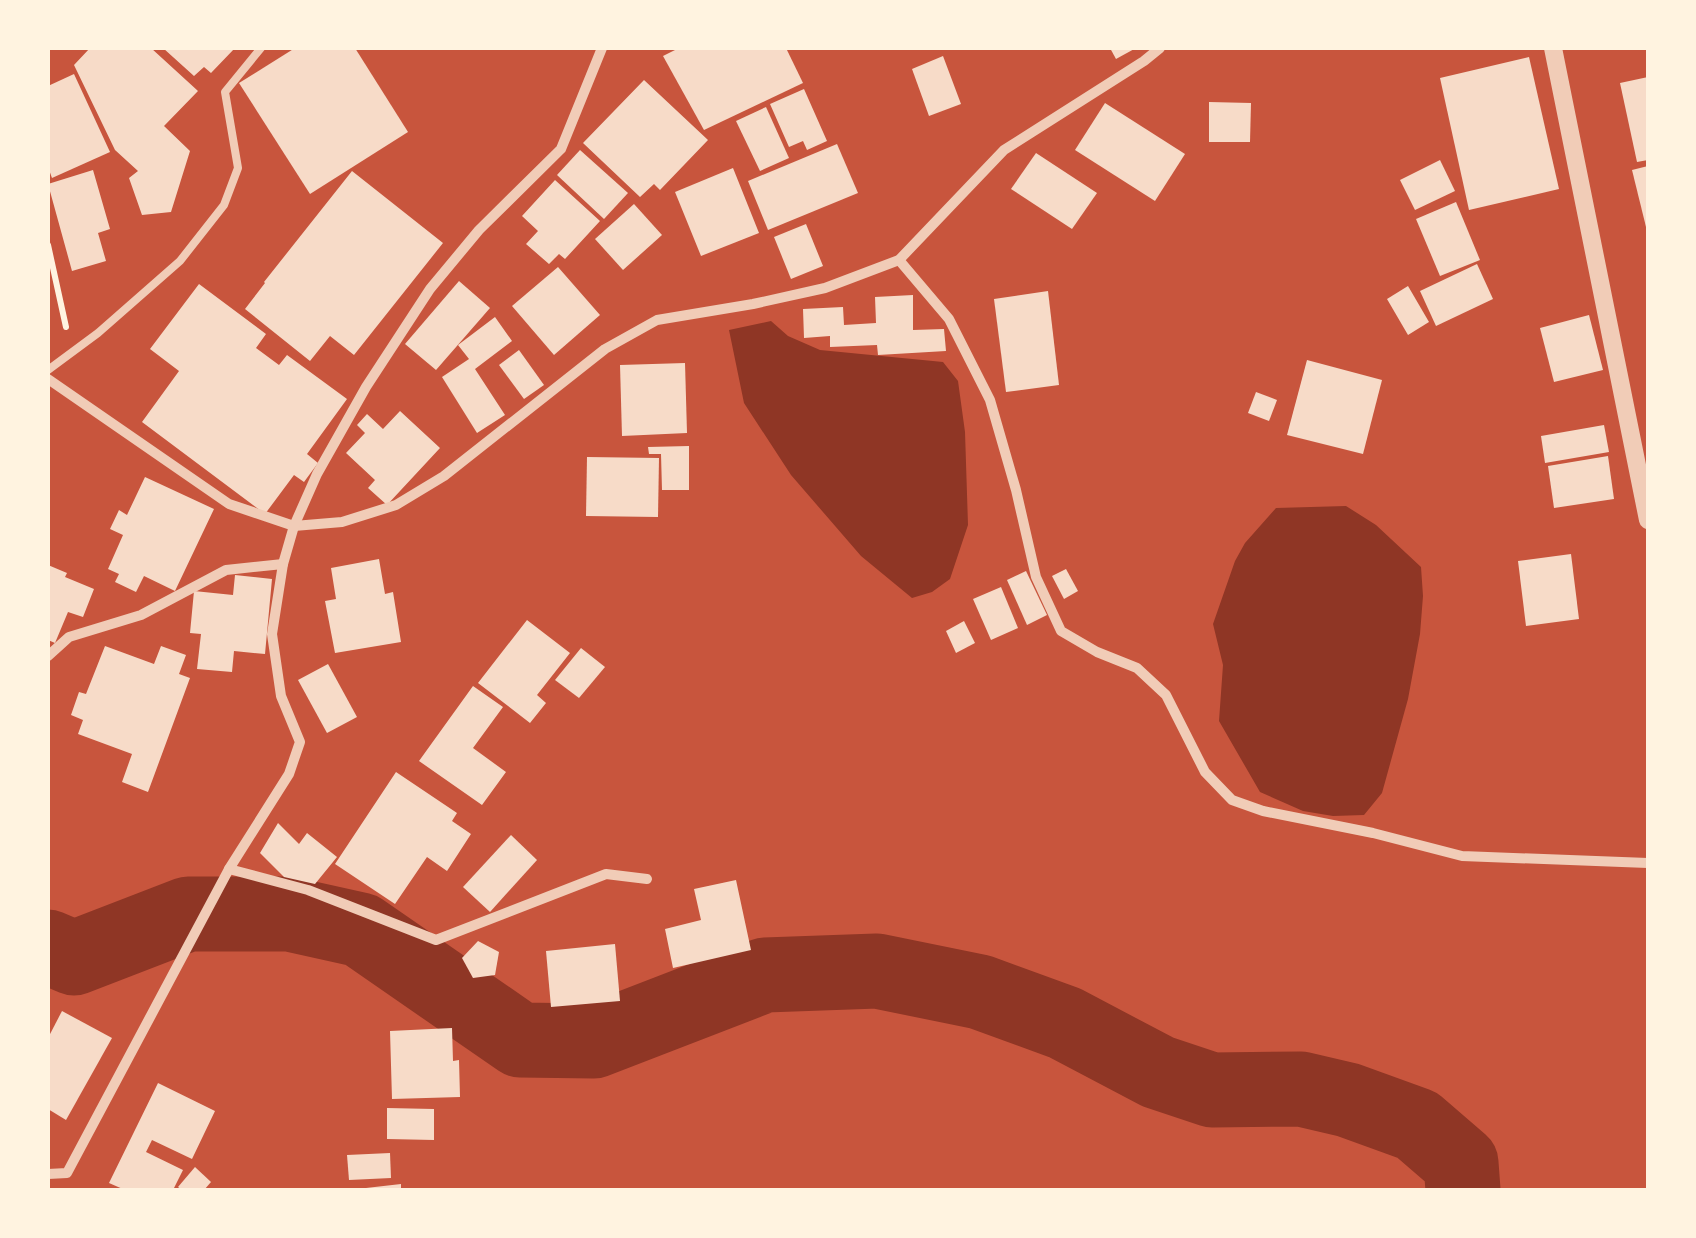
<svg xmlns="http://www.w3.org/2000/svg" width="1696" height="1238" font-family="'Golos Text',sans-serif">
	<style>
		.water { fill: #8f3625 }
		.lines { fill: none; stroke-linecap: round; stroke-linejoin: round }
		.river { stroke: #8f3625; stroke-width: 75 }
		.building { fill: #f7dbc8 }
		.path { stroke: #fff3e0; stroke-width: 6 }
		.service { stroke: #f1ccb7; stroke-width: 8 }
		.minor { stroke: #f1ccb7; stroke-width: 10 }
		.tertiary { stroke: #f1ccb7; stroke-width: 18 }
	</style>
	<rect width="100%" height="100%" fill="#c8553d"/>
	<!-- water -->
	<g class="water">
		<polygon points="771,321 788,336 820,350 943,362 958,381 965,432 968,525 950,579 932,592 912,598 861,556 791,475 744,403 729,330"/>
		<polygon points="1346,506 1376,525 1421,567 1423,596 1420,634 1408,699 1382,793 1364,815 1333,816 1303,811 1260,792 1219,721 1223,665 1213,624 1235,561 1245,543 1276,508"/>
	</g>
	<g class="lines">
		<!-- river -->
		<polyline class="river" points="48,947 74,958 188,914 289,914 361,930 520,1040 594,1041 765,975 877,971 980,992 1065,1023 1158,1072 1212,1090 1301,1089 1348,1100 1417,1125 1461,1163 1463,1190"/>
	</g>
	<!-- building -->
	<g class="building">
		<polygon points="90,48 151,48 198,91 164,126 190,151 171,212 142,215 129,178 138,171 115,150 74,65"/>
		<polygon points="163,48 235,48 211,73 204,67 194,76"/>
		<polygon points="295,48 355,48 408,132 310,194 239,83"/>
		<polygon points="679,48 786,48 803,83 704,130 663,56"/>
		<polygon points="1110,48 1136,48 1116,59"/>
		<polygon points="943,56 961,104 929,116 912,69"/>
		<polygon points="1529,57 1559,189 1469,210 1440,78"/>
		<polygon points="74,74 110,152 52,178 48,167 48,86"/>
		<polygon points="1648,77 1648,160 1637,162 1620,83"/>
		<polygon points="644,80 708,140 660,190 654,184 640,197 583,143"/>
		<polygon points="804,89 827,141 807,150 803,141 789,147 770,104"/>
		<polygon points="1209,102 1251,103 1250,142 1209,142"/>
		<polygon points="1105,103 1185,154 1155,201 1075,150"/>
		<polygon points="766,107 789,158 760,171 736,121"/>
		<polygon points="837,144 858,193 768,230 748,181"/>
		<polygon points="580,150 628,193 604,219 557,175"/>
		<polygon points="1036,153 1097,193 1072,229 1011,189"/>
		<polygon points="1440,160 1455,191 1415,210 1400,180"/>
		<polygon points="1648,166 1648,231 1647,231 1632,170"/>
		<polygon points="733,168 759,233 701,256 675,192"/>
		<polygon points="93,170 110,229 98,233 106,261 72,271 48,184"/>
		<polygon points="352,171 443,243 354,355 330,336 310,361 245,309 265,283 264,282"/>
		<polygon points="555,180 600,221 565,259 559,254 549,264 526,244 538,231 522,216"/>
		<polygon points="1456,202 1480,260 1440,276 1416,219"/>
		<polygon points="634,204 662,235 623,270 595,239"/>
		<polygon points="806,224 823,266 791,279 774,237"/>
		<polygon points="1477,264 1493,299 1436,326 1420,291"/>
		<polygon points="558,267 600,315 554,355 512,306"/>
		<polygon points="459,281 490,308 436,370 405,344"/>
		<polygon points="199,284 266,334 256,348 279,365 287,355 347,399 307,454 318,463 304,482 294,475 265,514 142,422 179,371 150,349"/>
		<polygon points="1408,286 1429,322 1408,335 1387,299"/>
		<polygon points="1048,291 1059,385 1006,392 994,299"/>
		<polygon points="913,295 913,330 944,329 946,351 878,355 877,345 830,347 830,336 804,338 803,309 843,307 844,325 876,323 875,297"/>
		<polygon points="1589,315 1603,370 1554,382 1540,328"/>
		<polygon points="495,317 512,341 475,369 505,415 477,433 442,377 469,359 458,345"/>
		<polygon points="519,350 544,385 524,399 499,365"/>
		<polygon points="1307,360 1382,380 1363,454 1287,435"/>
		<polygon points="685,363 687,433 622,436 620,365"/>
		<polygon points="1256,392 1277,400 1269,421 1248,413"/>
		<polygon points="400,411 440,448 387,505 368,488 375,480 346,453 365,433 357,425 367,414 383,429"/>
		<polygon points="1604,425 1609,452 1545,463 1541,436"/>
		<polygon points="689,446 689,490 662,490 661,454 649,454 648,447"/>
		<polygon points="1608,456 1614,499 1554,508 1548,466"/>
		<polygon points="587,457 659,458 658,517 586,516"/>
		<polygon points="145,477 214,509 175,591 144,576 136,592 115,582 119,574 108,569 123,535 110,529 119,510 127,515"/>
		<polygon points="1571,554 1579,619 1526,626 1518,561"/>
		<polygon points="379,559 385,594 393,592 401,642 335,653 325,601 336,599 331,568"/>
		<polygon points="48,565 67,573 65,577 94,589 83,617 68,612 55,643 48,640"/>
		<polygon points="1066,569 1078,591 1064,599 1052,576"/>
		<polygon points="1026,571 1047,615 1027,625 1007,580"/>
		<polygon points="235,575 272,579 265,654 234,651 232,672 197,669 201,634 190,633 194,591 233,595"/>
		<polygon points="1001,587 1018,628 991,640 973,599"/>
		<polygon points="527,620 570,653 537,695 546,703 530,723 478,683"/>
		<polygon points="964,621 975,643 956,653 946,631"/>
		<polygon points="105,646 154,664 161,646 186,655 179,674 190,678 148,792 122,782 132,754 78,734 83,720 71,715 79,692 86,694"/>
		<polygon points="581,648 605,667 579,698 555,680"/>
		<polygon points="328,664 357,717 327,733 298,680"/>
		<polygon points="473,686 503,707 473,748 506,772 482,805 419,761"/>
		<polygon points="396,772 457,813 452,821 471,834 447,871 427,857 395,904 335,864"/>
		<polygon points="278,823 299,844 307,833 337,857 315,884 284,877 260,853"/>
		<polygon points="511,835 537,860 490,912 463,887"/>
		<polygon points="736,880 751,950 673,968 665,929 701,920 694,889"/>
		<polygon points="478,941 499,952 495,975 473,978 462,958"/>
		<polygon points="615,944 620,1001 551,1007 546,951"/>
		<polygon points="62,1011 112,1038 66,1120 48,1109 48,1038"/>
		<polygon points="452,1028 453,1061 459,1060 460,1097 392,1099 390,1031"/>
		<polygon points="158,1083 215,1111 192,1159 152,1140 146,1152 183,1170 173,1190 125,1190 109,1183"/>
		<polygon points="387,1108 434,1109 434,1140 387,1139"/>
		<polygon points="390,1153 391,1178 349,1180 347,1155"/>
		<polygon points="195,1167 211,1182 204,1190 182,1190 178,1187"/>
		<polygon points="401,1184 401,1190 366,1190 366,1188"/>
	</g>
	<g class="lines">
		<!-- path -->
		<polyline class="path" points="48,245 66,327"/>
		<!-- service -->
		<polyline class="service" points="48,370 98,333 180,261 224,205 238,168 225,92 261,48"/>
		<!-- minor -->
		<g class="minor">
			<polyline points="899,260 949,319 990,400 1016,490 1036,577 1061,631 1097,652 1137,668 1166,695 1205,772 1232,800 1263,811 1373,833 1462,856 1648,863"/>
			<polyline points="48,379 229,504 294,526 342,522 396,505 444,476 605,349 657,320 753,304 825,288 899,260 1004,150 1144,61 1160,48"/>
			<polyline points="48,656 69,637 141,615 226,570 283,564"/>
			<polyline points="229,869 308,890 436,940 606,874 647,879"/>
			<polyline points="48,1174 67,1173 229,869 289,774 300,742 281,696 272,634 283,564 294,526 317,474 366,387 430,289 479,230 561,149 602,48"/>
		</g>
		<!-- tertiary -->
		<polyline class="tertiary" points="1553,48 1648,520"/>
	</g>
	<!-- border -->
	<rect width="1696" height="1238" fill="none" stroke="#fff3e0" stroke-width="100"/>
</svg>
